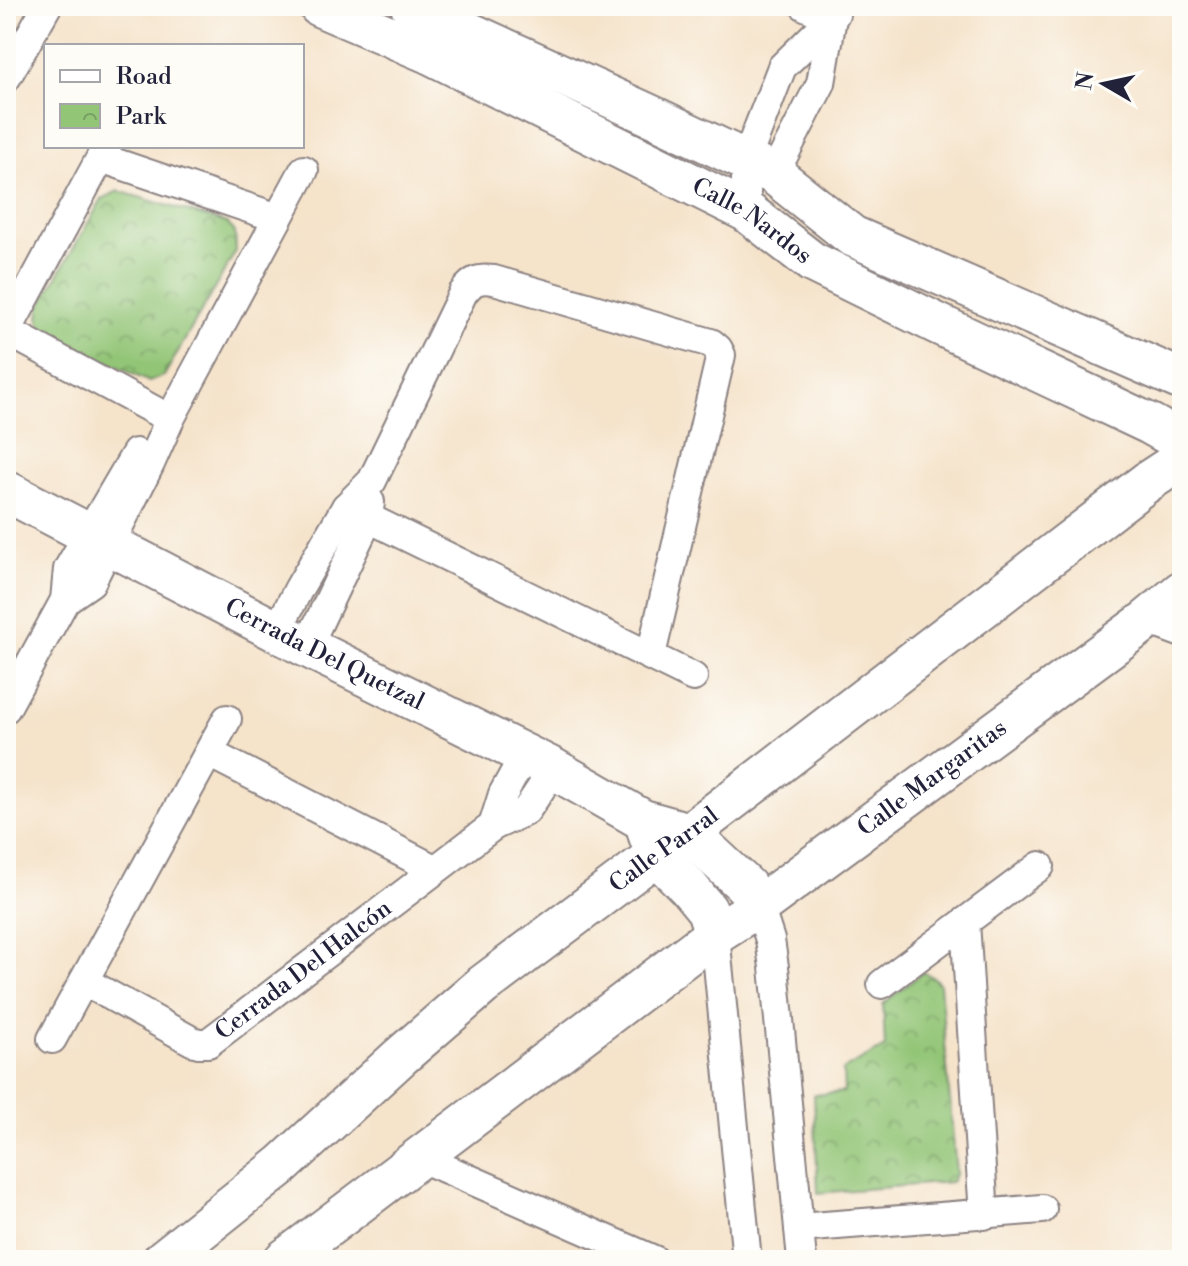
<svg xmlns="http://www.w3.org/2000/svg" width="1188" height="1266" font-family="'Libre Bodoni',serif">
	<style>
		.park { fill: url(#park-crowns); stroke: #5a7458; stroke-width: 2 }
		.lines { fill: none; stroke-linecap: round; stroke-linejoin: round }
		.street-casing { stroke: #8c8282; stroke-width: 32 }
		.secondary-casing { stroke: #8c8282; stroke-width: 44 }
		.street { stroke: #fff; stroke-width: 28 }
		.secondary { stroke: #fff; stroke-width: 40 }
		.labels { text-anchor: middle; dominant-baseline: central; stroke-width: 6; stroke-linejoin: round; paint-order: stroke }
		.street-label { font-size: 24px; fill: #22223b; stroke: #fdfcf7 }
	</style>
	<defs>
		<pattern id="park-crowns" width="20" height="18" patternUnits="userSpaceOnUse" patternTransform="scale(2)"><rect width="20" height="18" fill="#92c576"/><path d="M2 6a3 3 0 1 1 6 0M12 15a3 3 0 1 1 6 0" fill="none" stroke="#77a062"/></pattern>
	</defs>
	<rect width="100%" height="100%" fill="#fdfcf7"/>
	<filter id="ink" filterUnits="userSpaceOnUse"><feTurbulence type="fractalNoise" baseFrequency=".0125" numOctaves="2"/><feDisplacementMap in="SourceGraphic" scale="16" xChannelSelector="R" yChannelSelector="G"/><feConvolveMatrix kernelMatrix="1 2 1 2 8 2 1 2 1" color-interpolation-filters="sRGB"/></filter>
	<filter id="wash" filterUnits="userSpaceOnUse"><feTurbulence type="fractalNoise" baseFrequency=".006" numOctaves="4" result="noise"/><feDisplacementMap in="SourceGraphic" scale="32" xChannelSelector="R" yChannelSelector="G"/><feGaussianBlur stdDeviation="1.8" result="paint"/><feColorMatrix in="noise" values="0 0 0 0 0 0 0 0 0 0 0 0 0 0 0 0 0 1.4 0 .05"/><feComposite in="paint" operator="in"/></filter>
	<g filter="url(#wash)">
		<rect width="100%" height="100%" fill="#f5e3ca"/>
		<!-- park -->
		<g class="park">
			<polygon points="118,191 227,223 235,232 236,251 164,376 149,382 48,333 39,322 40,306 102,199"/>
			<polygon points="923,972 933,977 940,984 956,1173 951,1182 818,1193 814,1095 844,1092 843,1070 885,1047 883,1004"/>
		</g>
	</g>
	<g filter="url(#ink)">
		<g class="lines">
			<defs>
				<g id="street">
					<polyline points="805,6 832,18"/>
					<polyline points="6,78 47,6"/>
					<polyline points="101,158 278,218"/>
					<polyline points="774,174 821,83 832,18 835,14"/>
					<polyline points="746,211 746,160 782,67 832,18"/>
					<polyline points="7,331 170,419"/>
					<polyline points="6,333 107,146"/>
					<polyline points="346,507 693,677"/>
					<polyline points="65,600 91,582 150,464 170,419 304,170"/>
					<polyline points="1147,620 1182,633"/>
					<path d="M277,631L299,588L346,507L372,481L463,293C473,280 478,278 494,280L711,343L718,349L721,355L651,655"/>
					<polyline points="307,647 368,519 370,502"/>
					<polyline points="6,708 65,600 68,569 136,453"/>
					<polyline points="209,753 434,869"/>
					<polyline points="493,826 503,794 525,754"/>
					<polyline points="759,906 770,940 774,967 802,1260"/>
					<polyline points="965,922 984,1215"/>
					<polyline points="715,934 747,1260"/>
					<path id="s1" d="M84,981L192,1041L199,1043H208L493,826L526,811L554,769"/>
					<polyline points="882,984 1040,866"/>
					<polyline points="52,1039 227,719"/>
					<polyline points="419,1157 654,1260"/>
					<polyline points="799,1228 1042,1209"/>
				</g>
				<g id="secondary">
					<path id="s2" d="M319,6L429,53L746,211L812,262L938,324L1150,424L1182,442"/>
					<polyline points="411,6 652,116 774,174 852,236 1182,380"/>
					<path id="s3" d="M6,491L307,647L554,769L643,820L689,833L746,886L759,906"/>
					<polyline points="648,833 656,855 688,887 707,910 715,934"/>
					<path id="s4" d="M163,1260L282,1165L401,1056L483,985L656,855L689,833L1147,482L1182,459"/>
					<path id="s5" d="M284,1260L715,934L759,906L1147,620L1182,591"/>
				</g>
			</defs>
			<!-- street casing -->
			<use href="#street" class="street-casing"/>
			<!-- secondary casing -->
			<use href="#secondary" class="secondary-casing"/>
			<!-- street -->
			<use href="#street" class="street"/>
			<!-- secondary -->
			<use href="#secondary" class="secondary"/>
		</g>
	</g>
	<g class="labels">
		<!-- street labels -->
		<g class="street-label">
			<text stroke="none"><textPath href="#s2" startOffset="484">Calle Nardos</textPath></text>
			<text stroke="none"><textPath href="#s3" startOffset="358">Cerrada Del Quetzal</textPath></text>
			<text stroke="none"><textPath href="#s5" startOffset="808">Calle Margaritas</textPath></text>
			<text stroke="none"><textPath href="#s4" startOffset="648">Calle Parral</textPath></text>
			<text stroke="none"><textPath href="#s1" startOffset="260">Cerrada Del Halcón</textPath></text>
		</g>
	</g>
	<!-- margin -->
	<rect width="1188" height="1266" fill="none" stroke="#fdfcf7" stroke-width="32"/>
	<!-- legend -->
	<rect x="44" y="44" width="260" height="104" fill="#fdfcf7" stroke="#a5a5ac" stroke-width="2"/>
	<rect x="60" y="70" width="40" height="12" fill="#ffffff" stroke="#a5a5ac" stroke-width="2"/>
	<text x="116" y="84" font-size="24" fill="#22223b">Road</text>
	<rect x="60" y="104" width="40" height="24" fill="url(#park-crowns)" stroke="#a5a5ac" stroke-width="2"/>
	<text x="116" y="124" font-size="24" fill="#22223b">Park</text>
	<!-- north arrow -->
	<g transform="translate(1104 84) rotate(279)" stroke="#fdfcf7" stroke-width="6" paint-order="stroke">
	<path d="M0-6L14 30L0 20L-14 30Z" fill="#22223b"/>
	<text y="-12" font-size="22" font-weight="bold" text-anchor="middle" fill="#22223b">N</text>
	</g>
</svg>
